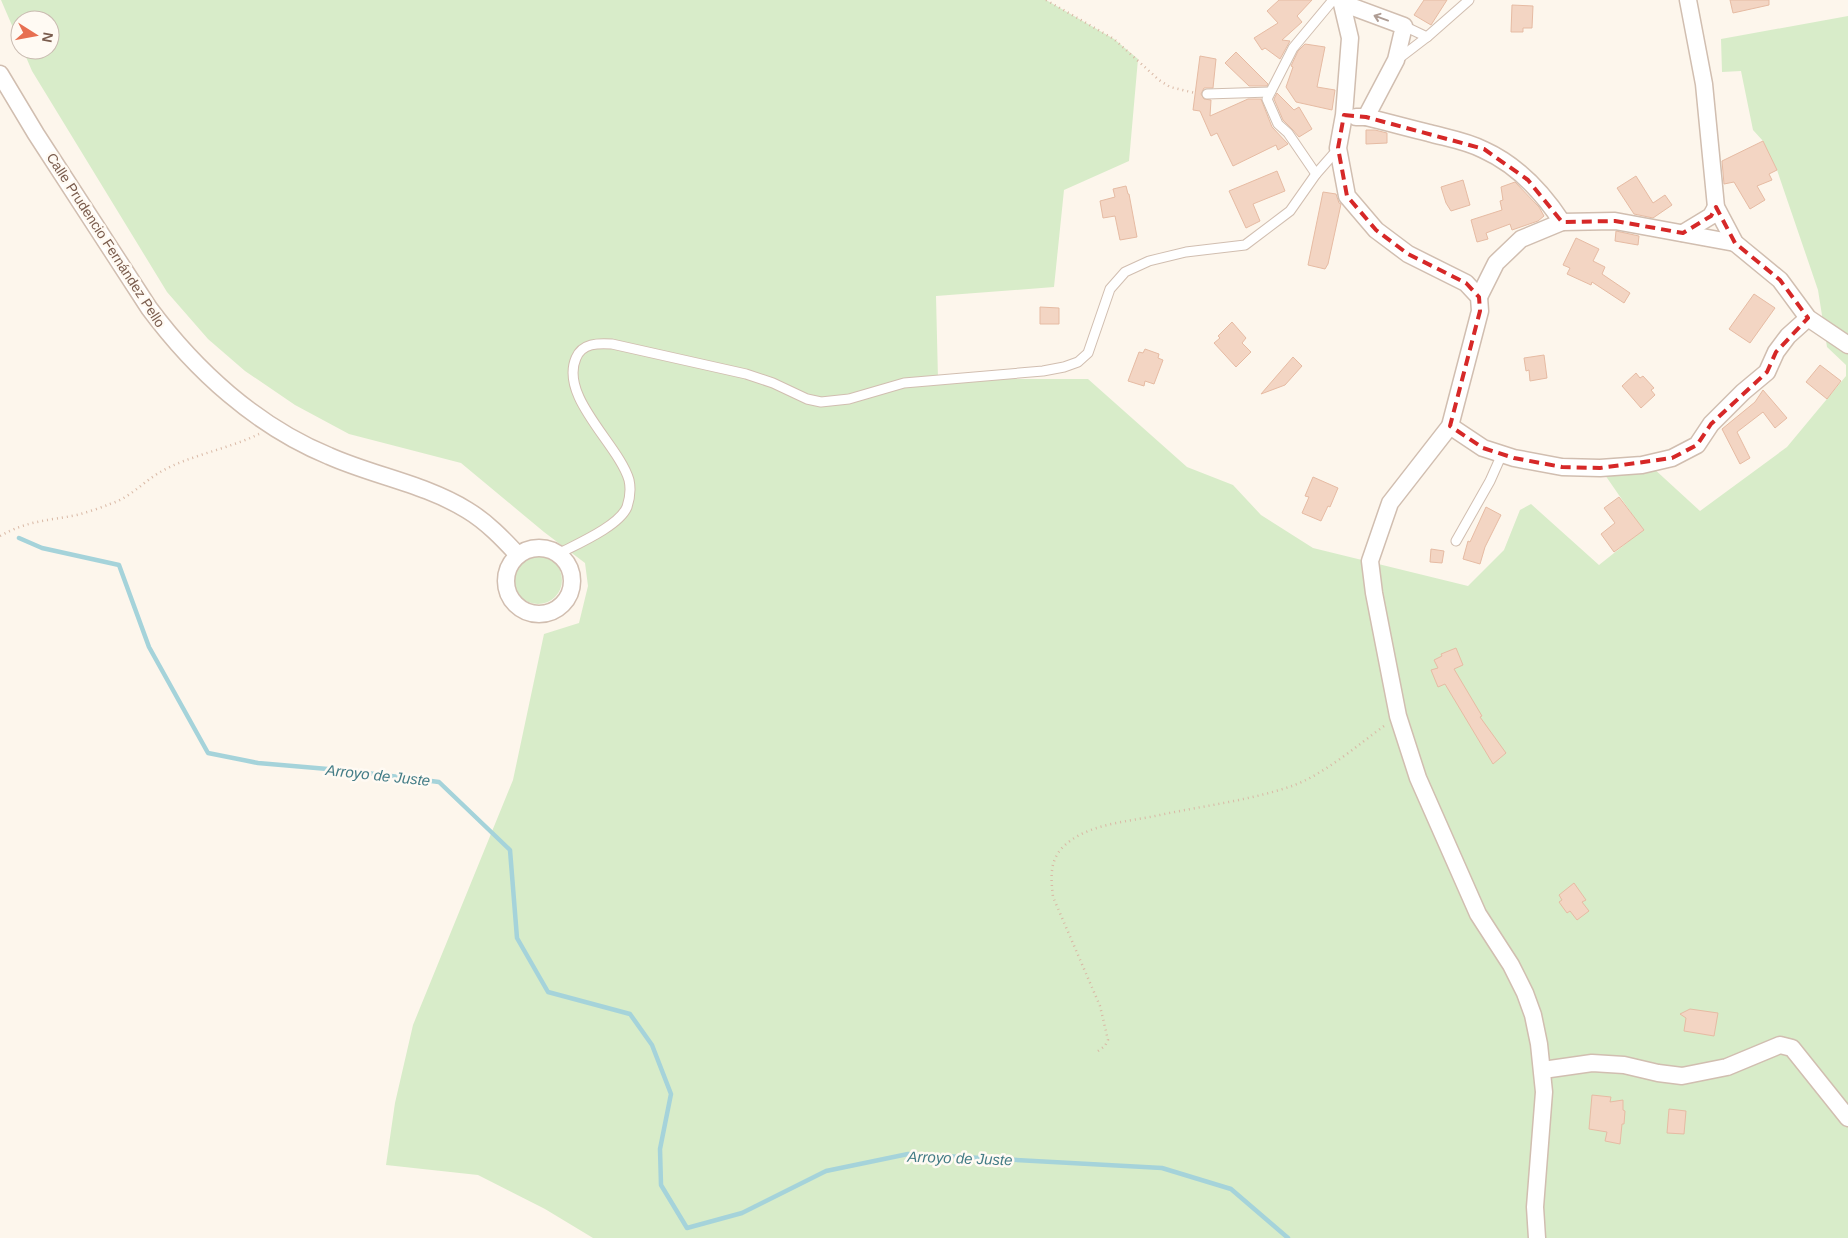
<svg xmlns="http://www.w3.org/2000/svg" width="1848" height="1238" font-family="Arial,sans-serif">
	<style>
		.green { fill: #d8ecc9 }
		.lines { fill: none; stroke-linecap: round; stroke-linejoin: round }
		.stream { stroke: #a5d3da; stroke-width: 4.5 }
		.building { fill: #f3d5c3; stroke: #e6bba3 }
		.lane-casing { stroke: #d1beb0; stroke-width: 11 }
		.street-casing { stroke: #d1beb0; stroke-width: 19 }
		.path { stroke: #d9b8a5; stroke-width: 2.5; stroke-dasharray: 1 4; stroke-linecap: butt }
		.lane { stroke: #fff; stroke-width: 9 }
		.street { stroke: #fff; stroke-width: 16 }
		.oneway { stroke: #af9d94 }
		.marked { fill: none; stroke: #d62828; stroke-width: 4; stroke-dasharray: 10 6; stroke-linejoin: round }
		.labels { text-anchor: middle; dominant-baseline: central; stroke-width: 5; stroke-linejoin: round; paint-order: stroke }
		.street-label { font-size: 14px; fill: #7a5c4d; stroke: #fffaf3 }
		.water-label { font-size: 15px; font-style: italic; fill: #437c86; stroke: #fffaf3 }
	</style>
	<rect width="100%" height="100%" fill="#fdf6ec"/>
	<!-- green -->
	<g class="green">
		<polygon points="1,0 1046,0 1114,39 1138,59 1129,161 1064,190 1054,287 936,296 938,379 1088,379 1187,467 1233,485 1261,515 1313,548 1468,586 1504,550 1520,510 1531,504 1599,565 1643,530 1603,472 1652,467 1700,511 1787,447 1846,376 1846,365 1827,347 1818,290 1777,170 1763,141 1753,130 1741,71 1722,72 1721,39 1848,16 1848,1238 593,1238 545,1209 478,1175 386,1165 395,1103 413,1025 513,780 544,634 579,623 588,586 585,563 544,532 461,463 349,434 295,405 245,371 208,339 167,292 32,71 23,50 50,50 50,20 20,20 20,44"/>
		<circle cx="538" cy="580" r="24"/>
	</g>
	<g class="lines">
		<!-- stream -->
		<polyline class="stream" points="19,538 42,548 119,565 149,647 208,753 258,763 351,771 439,782 510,850 517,938 548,992 630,1014 652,1045 671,1094 660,1149 661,1185 687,1228 742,1213 826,1171 908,1154 1162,1168 1231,1189 1288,1238"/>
	</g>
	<!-- building -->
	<g class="building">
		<polygon points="1279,0 1312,0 1297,16 1302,22 1282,40 1290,41 1280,59 1265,48 1262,50 1254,38 1278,23 1267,11"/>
		<polygon points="1424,0 1447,0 1431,25 1414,15"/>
		<polygon points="1730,0 1769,0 1769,5 1733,13"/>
		<polygon points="1512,5 1533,6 1532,28 1523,28 1523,32 1511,32"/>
		<polygon points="1305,44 1325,47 1317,87 1335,90 1332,110 1296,102 1286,87 1293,67 1291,66 1298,51"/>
		<polygon points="1236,52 1268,84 1267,86 1249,86 1225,63"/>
		<polygon points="1200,56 1216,59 1213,88 1204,88 1201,94 1204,99 1211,100 1210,116 1248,99 1261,99 1272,127 1288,144 1278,150 1276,145 1233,166 1217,133 1211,136 1200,111 1193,110"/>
		<polygon points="1277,93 1294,110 1299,107 1312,129 1299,137 1292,129 1283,120 1274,99"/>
		<polygon points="1366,130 1375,130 1387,133 1387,143 1366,144"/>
		<polygon points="1763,141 1777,170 1769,174 1772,180 1757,186 1765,200 1750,209 1734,182 1724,184 1722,161"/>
		<polygon points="1277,171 1285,191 1253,204 1260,221 1246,228 1229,191"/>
		<polygon points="1636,176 1653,203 1665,195 1672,205 1653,218 1634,214 1617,188"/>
		<polygon points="1463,180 1470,205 1451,211 1446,203 1441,187"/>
		<polygon points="1515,182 1539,207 1544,216 1538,221 1512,230 1510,224 1486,233 1488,239 1477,242 1471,220 1502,210 1500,201 1503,200 1501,187"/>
		<polygon points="1126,186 1128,194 1129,194 1137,237 1120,240 1115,216 1103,218 1100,201 1115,197 1113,189"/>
		<polygon points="1323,192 1336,194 1339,203 1341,204 1328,264 1325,269 1308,265"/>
		<polygon points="1616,231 1639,236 1638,245 1615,241"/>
		<polygon points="1576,238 1599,249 1593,261 1605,267 1602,274 1630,293 1624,303 1592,282 1591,285 1567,274 1570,268 1563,265"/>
		<polygon points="1754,294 1775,308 1750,343 1729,329"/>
		<polygon points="1040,307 1059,308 1059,324 1040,324"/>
		<polygon points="1232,322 1246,338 1242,343 1251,352 1236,367 1214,343 1220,338 1218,336"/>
		<polygon points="1145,349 1159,354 1158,358 1163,360 1154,384 1145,381 1144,386 1128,381 1139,352 1143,353"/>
		<polygon points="1544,355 1547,378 1530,381 1529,370 1526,371 1524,358"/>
		<polygon points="1293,357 1302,366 1285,385 1261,394"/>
		<polygon points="1820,365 1841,381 1827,399 1806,382"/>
		<polygon points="1636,373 1640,378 1643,376 1654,388 1651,390 1655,395 1641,408 1622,386"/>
		<polygon points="1763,390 1787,418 1775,428 1763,412 1737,432 1750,458 1740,464 1722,429 1755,402"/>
		<polygon points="1313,477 1338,488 1330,507 1328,506 1321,521 1302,513 1309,497 1305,496"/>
		<polygon points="1619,497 1644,530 1614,552 1601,534 1615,523 1604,508"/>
		<polygon points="1486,507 1501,515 1485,547 1480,564 1463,559 1468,541 1470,542"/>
		<polygon points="1431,549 1444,551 1442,563 1430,562"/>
		<polygon points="1456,648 1463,665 1454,669 1482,716 1480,717 1506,753 1493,764 1445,684 1438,687 1431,670 1438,668 1434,660 1442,656 1441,654"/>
		<polygon points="1574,883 1586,900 1582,902 1589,911 1577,920 1570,911 1567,913 1559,902 1562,900 1559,895"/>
		<polygon points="1690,1009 1718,1013 1714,1036 1684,1031 1686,1018 1680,1014"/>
		<polygon points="1592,1095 1611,1097 1610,1102 1623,1100 1623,1110 1625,1111 1624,1124 1622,1124 1620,1144 1605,1141 1607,1132 1589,1129"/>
		<polygon points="1669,1109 1686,1111 1684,1134 1667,1133"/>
	</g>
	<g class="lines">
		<defs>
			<g id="lane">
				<polyline points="1427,37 1469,0"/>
				<polyline points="1397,60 1427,37 1404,26"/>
				<polyline points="1207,94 1270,92"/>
				<polyline points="1316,174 1288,133 1278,124 1267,99 1293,48 1333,0"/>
				<polyline points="1456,541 1490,481 1502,454"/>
				<path d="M558,554C577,544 619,526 627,507C630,498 631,489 629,480C619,445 559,397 576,358C582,343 598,343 612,344L746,374L773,383L807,399L821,402L849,399L904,383L1043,371L1064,367L1078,362L1088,353L1110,289L1125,272L1149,261L1186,252L1245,245L1290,211L1316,174L1338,149"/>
			</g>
			<g id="street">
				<polyline points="1341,0 1350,38 1344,115 1338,148 1347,196 1376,230 1408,254 1466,283 1479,297 1480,311 1450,426 1390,503 1370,561 1374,593 1398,716 1418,778 1478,914 1511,965 1525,993 1533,1015 1539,1044 1544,1092 1535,1207 1537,1238"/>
				<polyline points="1688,0 1704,84 1716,207 1735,243 1780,280 1808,318 1848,345"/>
				<polyline points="1342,3 1404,26 1396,60 1366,117 1356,117"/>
				<path d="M0,74L36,134L149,308C195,370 256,426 329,456C374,476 425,484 467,510C487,522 503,539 518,555"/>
				<path d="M1366,117C1387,122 1408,128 1429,133C1447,138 1467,141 1484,150C1517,165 1543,193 1562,222"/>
				<polyline points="1683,233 1711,216 1716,207"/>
				<polyline points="1479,297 1496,263 1521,239 1562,222 1615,221 1735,243"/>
				<polyline points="1450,426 1483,448 1514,458 1562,467 1600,468 1642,465 1672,458 1697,445 1711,424 1743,392 1767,372 1776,352 1788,336 1808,318"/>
				<circle cx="539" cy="581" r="33"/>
				<polyline points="1543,1070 1592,1063 1624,1065 1658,1073 1682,1076 1727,1067 1780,1045 1792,1048 1848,1118"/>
			</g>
		</defs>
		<!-- lane casing -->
		<use href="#lane" class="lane-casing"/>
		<!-- street casing -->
		<use href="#street" class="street-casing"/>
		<!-- path -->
		<g class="path">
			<polyline points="1046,0 1114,39 1159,80 1170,87 1195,93"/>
			<path d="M0,536C29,520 47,521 77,515C88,512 100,508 110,504C130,498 144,481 162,471C191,455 228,449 259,434"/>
			<path d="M1098,1051L1105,1046L1108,1040L1100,1006L1053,897C1051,879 1049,861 1063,847C1086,824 1126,822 1155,816C1201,806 1248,801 1292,786C1323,775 1358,745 1384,726"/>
		</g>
		<!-- lane -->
		<use href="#lane" class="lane"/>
		<!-- street -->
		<use href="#street" class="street"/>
	</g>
	<!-- one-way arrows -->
	<defs><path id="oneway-shaft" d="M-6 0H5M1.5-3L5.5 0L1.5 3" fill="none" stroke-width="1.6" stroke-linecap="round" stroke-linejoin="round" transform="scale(1.25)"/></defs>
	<use class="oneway" href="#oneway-shaft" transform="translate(1381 18) rotate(-160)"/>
	<!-- marked area -->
	<path class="marked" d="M1344,115L1366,117L1484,149L1528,180L1562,222L1615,221L1683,233L1711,216L1716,207L1735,243L1780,280L1808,318L1776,352L1767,372L1711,424L1697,445L1672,458L1600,468L1562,467L1514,458L1483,448L1450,426L1480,311L1479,297L1466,283L1408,254L1376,230L1347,196L1338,148Z"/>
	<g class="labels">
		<!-- street labels -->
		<g class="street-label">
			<text transform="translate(106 240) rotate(57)">Calle Prudencio Fernández Pello</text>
		</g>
		<!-- water labels -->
		<g class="water-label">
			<text transform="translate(378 775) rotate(6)">Arroyo de Juste</text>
			<text transform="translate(960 1158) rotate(2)">Arroyo de Juste</text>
		</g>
	</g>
	<!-- north arrow -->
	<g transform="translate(35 35) rotate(101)"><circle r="24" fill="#fffaf3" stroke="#cabbb1"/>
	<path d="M0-4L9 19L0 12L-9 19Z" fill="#e76f51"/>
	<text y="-8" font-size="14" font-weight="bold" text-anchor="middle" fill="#7a5c4d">N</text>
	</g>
</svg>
